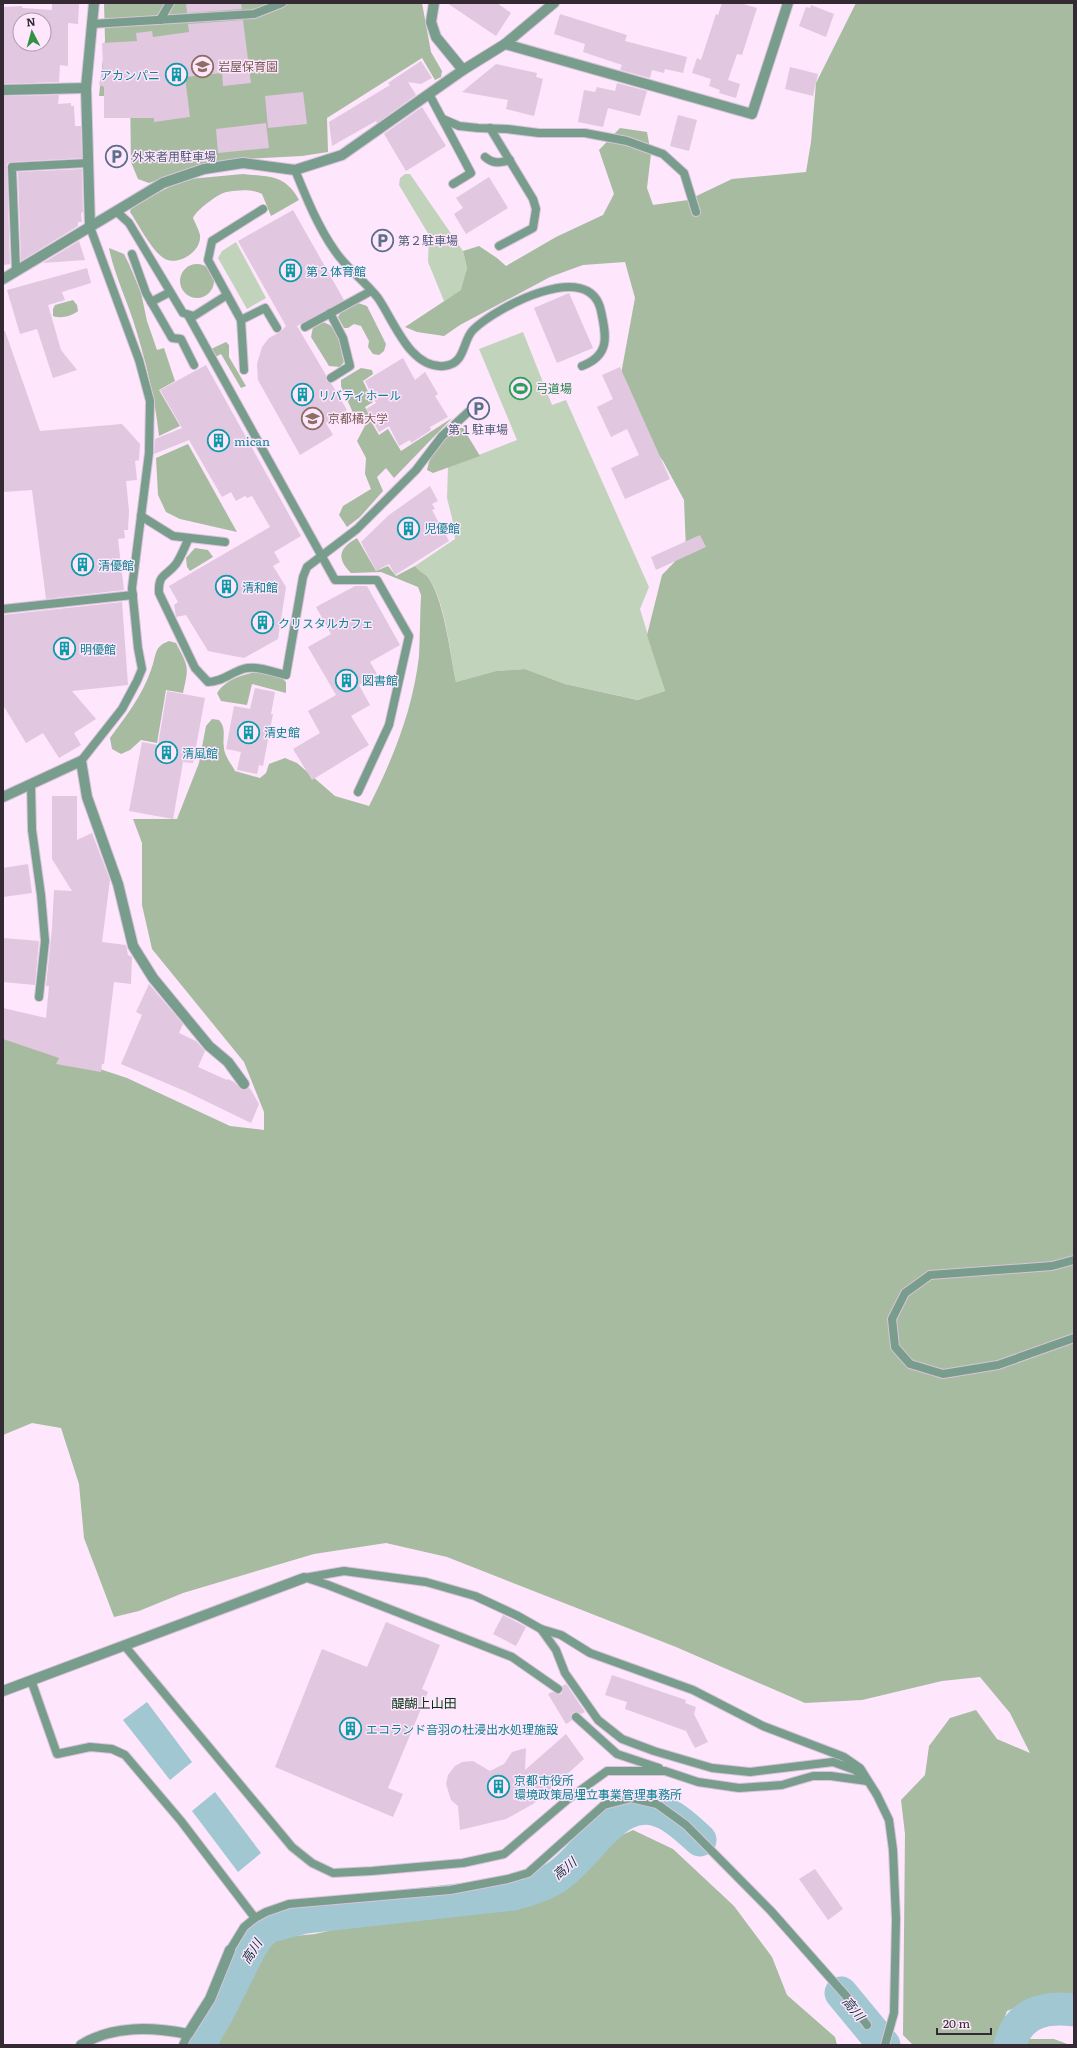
<svg xmlns="http://www.w3.org/2000/svg" width="1077" height="2048" font-family="Literata,'Noto Sans JP',serif">
	<style>
		.green { fill: #c2d3bc }
		.forest { fill: #a7bba0 }
		.water { fill: #a0c7d2 }
		.lines { fill: none; stroke-linecap: round; stroke-linejoin: round }
		.river { stroke: #a0c7d2; stroke-width: 33 }
		.building { fill: #e1c7df; fill-rule: evenodd }
		.service-casing { stroke: #d9c4d9; stroke-width: 10 }
		.minor-casing { stroke: #d9c4d9; stroke-width: 12 }
		.service { stroke: #799d8c; stroke-width: 8 }
		.minor { stroke: #799d8c; stroke-width: 10 }
		.labels { text-anchor: middle; dominant-baseline: central; stroke-width: 3; stroke-linejoin: round; paint-order: stroke }
		.education-label { font-size: 12px; fill: #785e54; stroke: #fee6fd; text-anchor: start }
		.culture-label { font-size: 12px; fill: #0d838f; stroke: #fee6fd; text-anchor: start }
		.service-label { font-size: 12px; fill: #4e5e75; stroke: #fee6fd; text-anchor: start }
		.leisure-label { font-size: 12px; fill: #27864d; stroke: #fee6fd; text-anchor: start }
		.neighbourhood-label { font-size: 13px; fill: #04340f; stroke: #fee6fd }
		.water-label { font-size: 13px; font-style: italic; fill: #123740; stroke: #fee6fd }
	</style>
	<rect width="100%" height="100%" fill="#fee6fd"/>
	<!-- green -->
	<g class="green">
		<polygon points="405,174 410,174 463,251 467,268 462,290 444,301 428,262 429,235 399,185 400,178"/>
		<polygon points="236,242 266,298 247,309 218,258 222,251"/>
		<path d="M523,332L552,405L566,400L649,587L640,609L665,691L639,700L565,684L525,669L496,671L456,682C450,654 445,597 427,576C423,573 418,570 415,566L455,539L454,526L447,498L448,467L517,440L479,349Z"/>
	</g>
	<!-- forest -->
	<g class="forest">
		<polygon points="104,3 422,3 431,52 442,71 441,77 435,80 422,58 327,118 328,152 302,156 228,160 202,165 149,183 138,179 131,162 130,96 99,96 105,40"/>
		<path d="M856,3H1074V2005C1049,1999 1031,2001 1007,2011L995,2045H913L903,2035L905,1834L901,1800L925,1775L929,1746L950,1718L976,1710L997,1739L1030,1753L1010,1713L980,1677L942,1681L862,1700L805,1703L676,1647L447,1557L386,1543L314,1554L183,1593L139,1611L114,1617L84,1538L79,1484L61,1428L32,1423L3,1435V1037L127,1078L230,1126L264,1130V1112L244,1062L152,949L142,905V843L133,819H177L199,763L206,726L212,719L219,720C227,729 222,737 224,748C224,755 232,765 235,771L260,778L266,773L269,764L285,758L297,763L335,796L369,806C393,759 413,709 419,656C420,636 420,615 421,595L418,587L381,572L351,573C336,558 339,548 357,538L376,571L388,566L396,576L415,566C418,570 423,573 427,576C444,597 450,654 456,682L496,671L525,669L565,684L638,700L665,691L647,635L662,575L686,550L684,500L663,461L642,432L621,374L635,298L625,262L583,265L550,277L460,325L444,336L417,332L405,327L461,290L467,268L463,251L479,246L497,258L506,266L556,237L603,215L614,194L599,150L620,128L647,132L651,154L647,188L653,205L688,200L732,179L806,172L811,142L816,83Z"/>
		<path d="M243,174C269,177 285,174 299,200L271,216L262,194C252,189 238,190 227,192C219,193 196,210 193,218C195,223 199,230 200,235C202,251 179,266 165,259C152,252 139,225 130,212L132,206L179,182L189,179Z"/>
		<path d="M109,248L124,254L129,264L141,293L147,321L157,350L164,348L175,381L159,390L180,426L159,436C155,397 145,358 133,320C125,296 114,273 109,248Z"/>
		<circle cx="197" cy="281" r="17"/>
		<path d="M73,300L77,305L78,311C72,316 60,319 53,316V309L55,305Z"/>
		<polygon points="358,303 367,306 386,344 384,351 379,355 373,354 368,347 369,341 361,326 354,324 348,328 344,328 338,317 341,312"/>
		<path d="M320,322C340,323 340,348 344,362L340,367L329,366L311,337L313,327Z"/>
		<polygon points="226,342 229,345 229,357 246,386 241,388 221,354 215,357 211,349"/>
		<polygon points="361,368 372,370 373,374 363,381 373,402 365,407 370,417 358,424 341,386 341,380"/>
		<polygon points="369,418 379,435 388,429 401,451 452,418 394,478 386,468 377,477 383,491 360,517 347,527 339,515 343,506 371,489 365,474 366,458 357,441"/>
		<path d="M459,428H463L480,456L433,473L427,470C431,450 442,438 459,428Z"/>
		<polygon points="188,444 237,532 180,519 166,512 158,495 156,458"/>
		<polygon points="195,548 208,550 213,557 190,571 187,567 186,558"/>
		<path d="M169,641L176,643C189,668 189,666 183,693L166,690L157,743L141,740L130,750L121,754L112,749L110,738C126,716 142,696 151,670C157,655 153,647 169,641Z"/>
		<path d="M256,672L280,676L286,682V693L252,684L247,705L221,701L217,693C225,680 241,675 256,672Z"/>
		<polygon points="633,1830 673,1849 734,1906 772,1957 787,1995 835,2037 837,2045 212,2045 273,1938 315,1934 351,1926 360,1909 385,1902 427,1898 442,1916 520,1909 598,1846"/>
		<polygon points="1024,2039 1054,2039 1070,2045 1022,2045"/>
	</g>
	<!-- water -->
	<g class="water">
		<polygon points="147,1702 192,1762 170,1780 123,1720"/>
		<polygon points="215,1792 261,1853 238,1872 192,1811"/>
	</g>
	<g class="lines">
		<!-- river -->
		<g class="river">
			<polyline points="841,1993 884,2045"/>
			<path d="M199,2045L217,2014L249,1950L257,1937L267,1927L305,1917L513,1894C529,1890 545,1885 558,1876C593,1852 621,1784 672,1817C682,1823 691,1832 700,1840"/>
			<path d="M1010,2045C1018,2013 1044,2006 1074,2010"/>
		</g>
	</g>
	<!-- building -->
	<g class="building">
		<path d="M52,3H79V4L78,24L68,23V66L60,65L59,82L3,84V7L22,6V8L52,10ZM20,20H44V44H20Z"/>
		<polygon points="186,3 241,3 242,9 187,13"/>
		<polygon points="447,3 497,3 511,13 496,36"/>
		<polygon points="722,3 740,3 757,8 742,55 737,54 728,80 740,84 736,98 719,93 720,90 709,86 711,79 692,73 697,58 701,60 716,14 718,15"/>
		<polygon points="811,5 834,14 826,37 799,26 806,7 810,8"/>
		<polygon points="560,14 627,35 625,41 687,57 683,73 665,69 664,73 652,70 650,78 620,70 622,65 583,52 585,44 554,34"/>
		<polygon points="243,20 251,83 223,86 222,73 185,77 190,117 154,122 154,118 104,118 104,87 99,85 103,65 102,43 137,41 136,33 152,31 153,37 189,32 188,24"/>
		<polygon points="421,61 432,78 421,84 408,82 416,95 377,123 376,121 332,146 329,122 390,85 388,83"/>
		<polygon points="496,64 537,73 536,77 543,79 534,116 506,109 508,100 462,92"/>
		<polygon points="790,67 818,74 813,96 785,89"/>
		<polygon points="617,83 647,91 640,116 608,108 603,127 578,122 584,90 595,92 597,87 615,91"/>
		<polygon points="303,92 307,124 268,128 265,96"/>
		<polygon points="59,95 58,104 71,103 71,106 74,106 75,126 81,126 82,158 12,162 7,164 10,264 3,265 3,96"/>
		<polygon points="422,107 446,146 406,171 384,134"/>
		<polygon points="678,115 697,120 689,151 670,146"/>
		<polygon points="266,123 269,148 218,153 216,129"/>
		<polygon points="82,169 83,212 81,213 82,222 78,222 78,226 21,261 18,172"/>
		<polygon points="489,177 508,208 466,234 454,214 463,208 456,198"/>
		<polygon points="293,210 344,300 297,326 326,375 326,381 331,383 347,410 326,423 333,435 300,455 258,380 257,364 262,347 269,338 280,332 286,326 238,241"/>
		<polygon points="79,241 85,260 43,263"/>
		<polygon points="87,268 91,283 62,292 65,300 48,305 61,350 77,370 53,378 37,329 20,334 7,290"/>
		<polygon points="569,293 593,348 557,363 534,308"/>
		<polygon points="3,331 5,331 40,431 122,424 140,444 139,460 135,461 137,480 126,481 129,511 128,530 124,530 125,538 118,539 124,590 46,599 32,490 3,492"/>
		<polygon points="403,358 415,380 425,372 438,394 435,396 448,417 430,427 431,430 411,443 410,440 399,446 389,426 379,432 366,409 376,403 365,381"/>
		<polygon points="206,365 301,536 274,552 280,562 273,566 286,587 278,639 244,658 208,651 186,615 176,617 174,605 178,602 169,586 270,527 252,496 247,498 245,496 236,501 231,492 222,497 189,440 154,454 155,439 182,428 160,390"/>
		<polygon points="620,367 670,479 625,499 611,468 639,455 627,429 611,437 597,407 613,399 602,375"/>
		<polygon points="430,486 438,501 432,504 435,509 432,510 449,541 395,575 389,564 376,571 361,542 389,515"/>
		<polygon points="700,535 706,547 656,570 651,557"/>
		<polygon points="355,586 367,586 400,645 370,662 377,674 359,685 370,705 351,716 369,745 312,780 293,749 320,733 308,711 336,695 308,647 331,634 316,607"/>
		<polygon points="122,602 128,685 72,691 96,719 74,733 81,745 59,758 43,733 26,743 3,705 3,615"/>
		<polygon points="255,688 275,692 271,714 273,714 263,766 259,765 257,774 237,770 241,752 226,749 234,706 250,709"/>
		<polygon points="167,691 205,698 193,763 183,762 173,819 129,811 142,742 158,745"/>
		<polygon points="52,796 77,796 77,840 92,833 110,880 102,942 126,945 128,955 132,957 131,984 114,982 104,1064 102,1064 101,1072 56,1064 59,1058 3,1039 3,1008 46,1018 49,986 46,986 52,928 54,890 72,891 52,859"/>
		<polygon points="28,864 32,893 3,897 3,868"/>
		<polygon points="3,938 39,941 35,985 3,982"/>
		<polygon points="149,984 183,1024 179,1033 196,1041 205,1051 198,1067 227,1080 228,1079 234,1082 242,1090 249,1088 251,1090 259,1104 251,1123 187,1092 121,1064 142,1015 136,1012"/>
		<polygon points="503,1615 526,1627 516,1646 493,1634"/>
		<polygon points="386,1622 440,1645 422,1689 428,1692 388,1788 403,1794 393,1817 275,1767 322,1649 367,1667"/>
		<polygon points="612,1675 686,1700 685,1703 696,1707 694,1714 708,1742 695,1748 686,1731 625,1709 627,1702 605,1695"/>
		<polygon points="566,1684 585,1712 581,1714 574,1712 571,1715 572,1720 566,1724 548,1694 552,1692 561,1694 563,1690 562,1686"/>
		<polygon points="566,1734 584,1759 555,1785 533,1804 506,1819 460,1830 458,1806 451,1800 446,1784 448,1775 455,1766 462,1762 473,1761 490,1771 504,1764 512,1752 526,1748 525,1770"/>
		<polygon points="815,1869 843,1909 828,1920 799,1879"/>
	</g>
	<g class="lines">
		<defs>
			<g id="service">
				<polyline points="160,20 170,3"/>
				<polyline points="92,24 254,14 282,3"/>
				<polyline points="429,94 471,173 453,184"/>
				<polyline points="443,119 459,126 478,128 507,129 539,133 585,133 627,141 663,154 684,173 696,212"/>
				<polyline points="490,128 533,199 536,209 533,228 499,246"/>
				<path d="M485,157C493,164 499,163 510,160"/>
				<path d="M295,170C306,197 318,227 335,251C347,269 365,281 378,298C394,321 410,369 444,366C466,364 462,341 473,330C495,308 590,257 601,311C606,335 611,355 582,366"/>
				<polyline points="263,209 212,241 208,260 241,320 265,308 277,328"/>
				<polyline points="116,211 129,223 183,313 194,316 227,295"/>
				<polyline points="132,254 146,293 172,338 181,339 194,365"/>
				<polyline points="16,271 12,167 88,163"/>
				<polyline points="151,302 170,292"/>
				<polyline points="330,313 343,338 350,366 331,378"/>
				<polyline points="188,315 335,580 377,580 409,636 389,725 358,792"/>
				<polyline points="241,320 244,370"/>
				<polyline points="305,327 371,291"/>
				<polyline points="141,516 173,536 225,542"/>
				<path d="M189,538C185,546 181,557 176,564C166,577 158,573 159,593L195,668L208,682C222,682 230,673 243,669C256,665 273,672 286,675L303,577L307,567L357,529L416,470L442,436L477,404"/>
				<polyline points="3,609 133,595"/>
				<polyline points="81,761 122,709 137,681 142,669 138,648 132,588 149,453 150,401 139,360 90,227"/>
				<polyline points="31,784 32,830 41,895 45,941 39,997"/>
				<polyline points="1074,1260 1052,1266 930,1275 905,1293 892,1319 895,1347 910,1364 943,1374 998,1365 1074,1338"/>
				<polyline points="304,1578 344,1571 426,1582 475,1596 518,1616 541,1629 556,1650 565,1673 598,1720 622,1739 654,1751 712,1768 750,1772 833,1762 855,1770 867,1781"/>
				<polyline points="307,1578 328,1585 512,1657 558,1689"/>
				<polyline points="541,1629 561,1635 590,1653 693,1690 763,1726 844,1757 860,1768 877,1795 889,1820 893,1850 896,1919 894,2013 885,2045"/>
				<polyline points="124,1645 292,1847 312,1863 333,1873 372,1871 463,1863 504,1854 567,1800 607,1771 665,1771 698,1782 739,1788 782,1785 813,1776 831,1776 867,1781"/>
				<polyline points="31,1680 57,1754 90,1747 112,1749 125,1755 181,1821 255,1918 266,1912 289,1904 450,1890 508,1879 528,1873 604,1805 631,1798 657,1804 686,1825 771,1911 847,1997 867,2025"/>
				<polyline points="576,1717 617,1754 659,1768"/>
				<polyline points="230,1950 244,1927 255,1918"/>
				<polyline points="183,2045 188,2034"/>
			</g>
			<g id="minor">
				<polyline points="434,3 431,22 436,37 463,70"/>
				<polyline points="554,3 505,44 752,114 788,3"/>
				<polyline points="3,90 86,88"/>
				<polyline points="90,227 86,88 94,3"/>
				<polyline points="3,279 163,183 204,169 243,163 295,170 342,155 463,70 505,44"/>
				<polyline points="3,797 81,761 87,797 118,884 133,946 153,978 209,1046 228,1062 244,1084"/>
				<polyline points="3,1691 304,1578"/>
				<path d="M81,2045C113,2025 152,2027 188,2034L210,1999L230,1950"/>
			</g>
		</defs>
		<!-- service casing -->
		<use href="#service" class="service-casing"/>
		<!-- minor casing -->
		<use href="#minor" class="minor-casing"/>
		<!-- service -->
		<use href="#service" class="service"/>
		<!-- minor -->
		<use href="#minor" class="minor"/>
	</g>
	<!-- icons -->
	<defs>
		<symbol id="school-ring" viewBox="-11 -11 22 22"><circle r="9.5" fill="#fee6fd" stroke="#8d6e63" stroke-width="1.5"/><path d="M0-5L7-2L0 1L-7-2ZM-4 1L0 2.5L4 1V4Q0 6-4 4Z" fill="#8d6e63"/></symbol>
		<symbol id="building-ring" viewBox="-11 -11 22 22"><circle r="9.5" fill="#fee6fd" stroke="#0f9aa8" stroke-width="1.5"/><path d="M-4-6H4V6H1V3H-1V6H-4ZM-2.5-4.3h1.7v1.8h-1.7ZM.8-4.3h1.7v1.8H.8ZM-2.5-1h1.7V.8h-1.7ZM.8-1h1.7V.8H.8Z" fill="#0f9aa8"/></symbol>
		<symbol id="parking-ring" viewBox="-11 -11 22 22"><circle r="9.5" fill="#fee6fd" stroke="#5c6f8a" stroke-width="1.5"/><path d="M-3.5-5.5H1a3.5 3.5 0 0 1 0 7H-1V5.5H-3.5ZM-1-3.4V-.6H.8a1.4 1.4 0 0 0 0-2.8Z" fill="#5c6f8a"/></symbol>
		<symbol id="stadium-ring" viewBox="-11 -11 22 22"><circle r="9.5" fill="#fee6fd" stroke="#2e9e5b" stroke-width="1.5"/><path d="M0-5a6.5 5 0 1 0 0 10a6.5 5 0 1 0 0-10ZM-3.5-1.8h7v3.6h-7Z" fill="#2e9e5b"/></symbol>
		<symbol id="university-ring" viewBox="-11 -11 22 22"><circle r="9.5" fill="#fee6fd" stroke="#8d6e63" stroke-width="1.5"/><path d="M0-5L7-2L0 1L-7-2ZM-4 1L0 2.5L4 1V4Q0 6-4 4Z" fill="#8d6e63"/></symbol>
	</defs>
	<g fill-rule="evenodd">
		<use href="#school-ring" x="190" y="54" width="25" height="25"/>
		<use href="#building-ring" x="164" y="62" width="25" height="25"/>
		<use href="#parking-ring" x="104" y="144" width="25" height="25"/>
		<use href="#parking-ring" x="370" y="228" width="25" height="25"/>
		<use href="#building-ring" x="278" y="258" width="25" height="25"/>
		<use href="#stadium-ring" x="508" y="376" width="25" height="25"/>
		<use href="#building-ring" x="290" y="382" width="25" height="25"/>
		<use href="#parking-ring" x="466" y="396" width="25" height="25"/>
		<use href="#university-ring" x="300" y="406" width="25" height="25"/>
		<use href="#building-ring" x="206" y="428" width="25" height="25"/>
		<use href="#building-ring" x="396" y="516" width="25" height="25"/>
		<use href="#building-ring" x="70" y="552" width="25" height="25"/>
		<use href="#building-ring" x="214" y="574" width="25" height="25"/>
		<use href="#building-ring" x="250" y="610" width="25" height="25"/>
		<use href="#building-ring" x="52" y="636" width="25" height="25"/>
		<use href="#building-ring" x="334" y="668" width="25" height="25"/>
		<use href="#building-ring" x="236" y="720" width="25" height="25"/>
		<use href="#building-ring" x="154" y="740" width="25" height="25"/>
		<use href="#building-ring" x="338" y="1716" width="25" height="25"/>
		<use href="#building-ring" x="486" y="1774" width="25" height="25"/>
	</g>
	<g class="labels">
		<!-- education labels -->
		<g class="education-label">
			<text x="218" y="66">岩屋保育園</text>
			<text x="328" y="418">京都橘大学</text>
		</g>
		<!-- culture labels -->
		<g class="culture-label">
			<text x="160" y="75" text-anchor="end">アカンパニ</text>
			<text x="306" y="271">第２体育館</text>
			<text x="318" y="395">リバティホール</text>
			<text x="234" y="441">mican</text>
			<text x="424" y="528">児優館</text>
			<text x="98" y="565">清優館</text>
			<text x="242" y="587">清和館</text>
			<text x="278" y="623">クリスタルカフェ</text>
			<text x="80" y="649">明優館</text>
			<text x="362" y="680">図書館</text>
			<text x="264" y="732">清史館</text>
			<text x="182" y="753">清風館</text>
			<text x="366" y="1729">エコランド音羽の杜浸出水処理施設</text>
			<text x="514" y="1780">京都市役所<tspan x="514" dy="14">環境政策局埋立事業管理事務所</tspan></text>
		</g>
		<!-- service labels -->
		<g class="service-label">
			<text x="132" y="156">外来者用駐車場</text>
			<text x="398" y="240">第２駐車場</text>
			<text x="478" y="429" text-anchor="middle">第１駐車場</text>
		</g>
		<!-- leisure labels -->
		<g class="leisure-label">
			<text x="536" y="388">弓道場</text>
		</g>
		<!-- neighbourhood labels -->
		<g class="neighbourhood-label">
			<text x="424" y="1702">醍醐上山田</text>
		</g>
		<!-- water labels -->
		<g class="water-label">
			<text transform="translate(564 1868) rotate(-40)">高川</text>
			<text transform="translate(251 1951) rotate(-57)">高川</text>
			<text transform="translate(854 2008) rotate(50)">高川</text>
		</g>
	</g>
	<!-- border -->
	<rect width="1077" height="2048" fill="none" stroke="#332a33" stroke-width="8"/>
	<!-- north arrow -->
	<g transform="translate(32 32) rotate(354)"><circle r="19" fill="#fee6fd" stroke="#ad9bac"/>
	<path d="M0-3L7 15L0 10L-7 15Z" fill="#329143"/>
	<text y="-6" font-size="11" font-weight="bold" text-anchor="middle" fill="#332a33">N</text>
	</g>
	<!-- scale -->
	<path d="M937 2028v6h54v-6" fill="none" stroke="#332a33" stroke-width="2"/>
	<text x="943" y="2028" font-size="12" fill="#332a33" stroke="#fee6fd" stroke-width="3" paint-order="stroke">20 m</text>
</svg>
